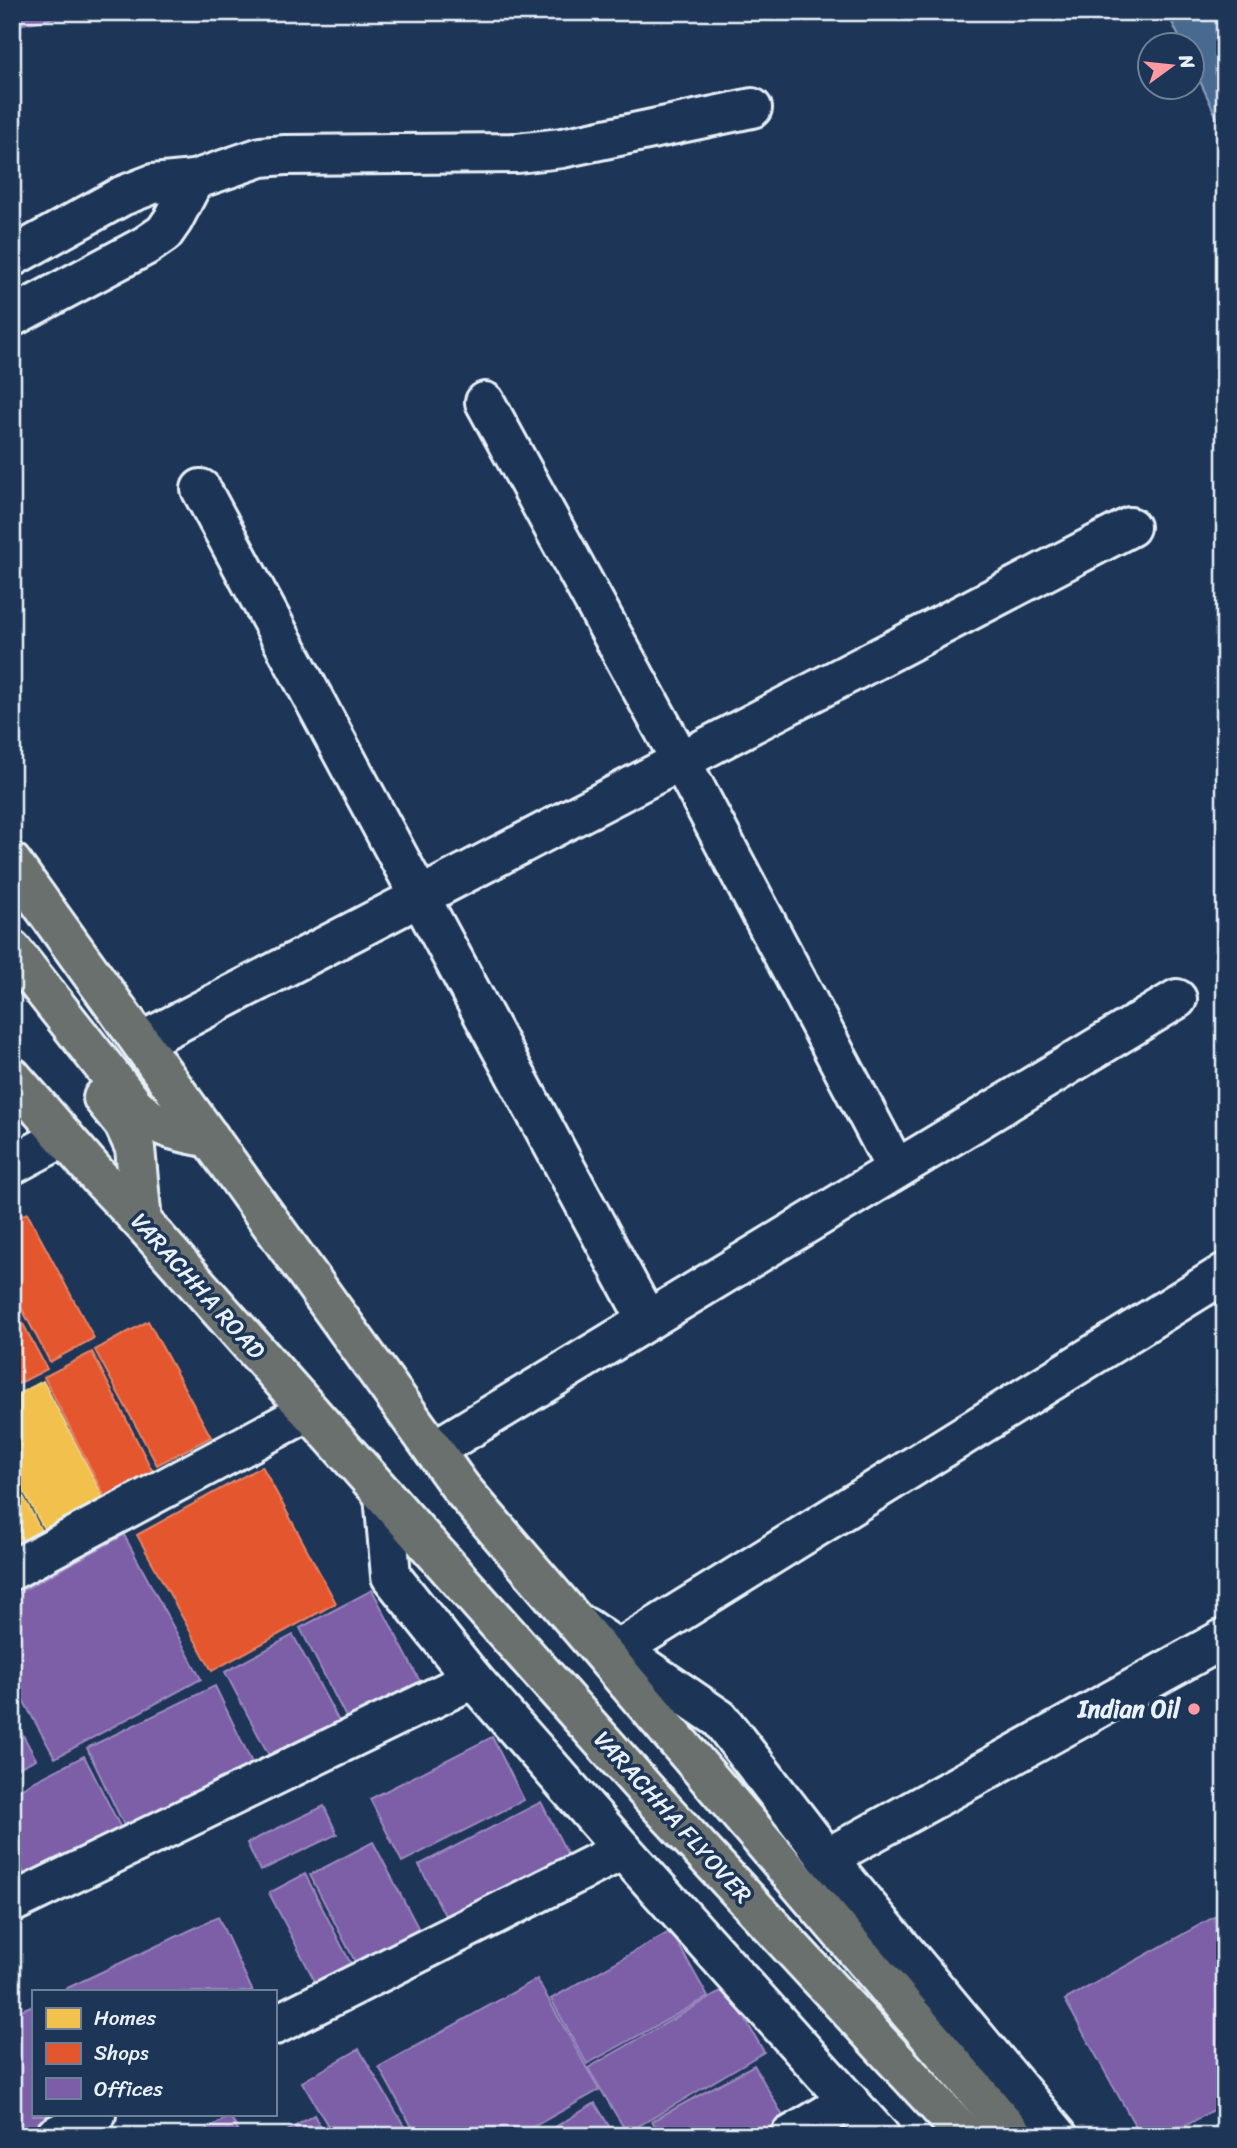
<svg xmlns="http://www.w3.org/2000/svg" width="1237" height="2148" font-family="Sriracha,sans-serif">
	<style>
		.water { fill: #4a6b90; stroke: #89a1ba; stroke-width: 2 }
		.homes { fill: #f2c14e; stroke: #efcf81; stroke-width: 2 }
		.shops { fill: #e4572e; stroke: #e5856b; stroke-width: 2 }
		.offices { fill: #7b5ea7; stroke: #9c8abf; stroke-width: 2 }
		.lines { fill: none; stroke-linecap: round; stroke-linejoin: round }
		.minor-casing { stroke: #e8f1f8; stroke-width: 44 }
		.major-casing { stroke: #e8f1f8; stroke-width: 44 }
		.minor { stroke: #1d3557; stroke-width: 38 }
		.major { stroke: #6b706d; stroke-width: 38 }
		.poi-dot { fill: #ff9aa2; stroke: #1d3557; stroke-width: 2.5 }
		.labels { text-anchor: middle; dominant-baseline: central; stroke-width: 7; stroke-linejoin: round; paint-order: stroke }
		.street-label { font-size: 24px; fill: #e8f1f8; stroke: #1d3557 }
		.poi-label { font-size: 24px; font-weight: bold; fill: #e8f1f8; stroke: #1d3557; text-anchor: end }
	</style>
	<rect width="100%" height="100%" fill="#1d3557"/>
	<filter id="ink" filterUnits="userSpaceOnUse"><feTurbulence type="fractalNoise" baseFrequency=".0143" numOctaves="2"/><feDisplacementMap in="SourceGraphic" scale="14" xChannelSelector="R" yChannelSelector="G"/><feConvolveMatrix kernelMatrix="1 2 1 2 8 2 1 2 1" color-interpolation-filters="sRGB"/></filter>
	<g filter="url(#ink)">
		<!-- water -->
		<polygon class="water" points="1167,12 1225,12 1225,135 1192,64 1192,46 1183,45"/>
		<!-- homes -->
		<g class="homes">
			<polygon points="43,1381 113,1515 53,1546 12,1469 12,1397"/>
			<polygon points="12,1475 50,1548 12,1568"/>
		</g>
		<!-- shops -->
		<g class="shops">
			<polygon points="27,1213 94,1338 50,1362 12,1290 12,1220"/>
			<polygon points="12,1303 47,1369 12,1387"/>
			<polygon points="148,1321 211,1437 157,1465 95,1350"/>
			<polygon points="92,1352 160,1486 112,1511 44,1377"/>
			<polygon points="262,1466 336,1603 212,1671 137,1535"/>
		</g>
		<!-- offices -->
		<g class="offices">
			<polygon points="12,12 87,12 12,26"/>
			<polygon points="124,1535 201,1679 55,1758 12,1680 12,1596"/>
			<polygon points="372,1590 424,1689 351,1727 300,1628"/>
			<polygon points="293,1635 342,1727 273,1763 225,1672"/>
			<polygon points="215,1686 257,1773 129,1836 87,1748"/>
			<polygon points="12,1715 36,1759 12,1771"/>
			<polygon points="492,1737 524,1800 402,1862 370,1799"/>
			<polygon points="84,1756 126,1838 30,1886 12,1850 12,1793"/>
			<polygon points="541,1802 573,1865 451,1927 419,1865"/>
			<polygon points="324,1806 337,1834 260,1871 247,1843"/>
			<polygon points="373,1842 425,1941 362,1975 310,1875"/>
			<polygon points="305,1874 356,1974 321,1993 269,1893"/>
			<polygon points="1225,1911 1225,2103 1168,2136 1141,2136 1065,2000"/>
			<polygon points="218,1917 253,1992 59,1992"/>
			<polygon points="671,1931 708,1997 587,2064 551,1999"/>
			<polygon points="537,1979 599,2090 517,2136 417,2136 379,2067"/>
			<polygon points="727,1988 764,2052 627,2133 588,2068"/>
			<polygon points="33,2005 33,2115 82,2115 37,2136 12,2136 12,2014"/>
			<polygon points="359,2049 410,2136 334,2136 302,2082"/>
			<polygon points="754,2065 791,2130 780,2136 661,2136 652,2121"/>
			<polygon points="595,2103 615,2136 555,2136 552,2129"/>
			<polygon points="314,2115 326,2136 279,2136"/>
			<polygon points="230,2116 241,2136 201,2136 200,2133"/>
		</g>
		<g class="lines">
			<defs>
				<g id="minor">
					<polyline points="12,257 122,196 153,184 194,180 261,157 285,155 517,153 562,148 752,108"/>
					<polyline points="12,317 145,246 164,233 173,220 194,180"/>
					<polyline points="485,402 681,761 896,1169"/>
					<polyline points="201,489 647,1320"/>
					<polyline points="141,1042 1130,527"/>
					<polyline points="12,1165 64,1137"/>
					<polyline points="434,1450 1177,999"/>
					<polyline points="384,1495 391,1576 473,1679 623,1850 880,2136"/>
					<polyline points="12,1570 309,1411"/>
					<polyline points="585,1627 720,1719 827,1858 1058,2136"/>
					<polyline points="620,1649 1225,1273"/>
					<polyline points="827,1858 1225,1638"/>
					<polyline points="12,1903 473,1679"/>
					<polyline points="275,2025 623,1850"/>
					<polyline points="55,2136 96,2115"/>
					<polyline points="790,2136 849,2101"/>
				</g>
				<g id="major">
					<polyline points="12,863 461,1488 1015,2136"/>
					<path d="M12,950L134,1105C158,1130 177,1131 210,1138"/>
					<polyline points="12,1077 98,1176 142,1222 651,1796 966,2136"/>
					<polyline points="103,1098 124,1124 135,1148 142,1222"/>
				</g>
			</defs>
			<!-- minor casing -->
			<use href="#minor" class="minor-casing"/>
			<!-- major casing -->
			<use href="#major" class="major-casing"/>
			<!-- minor -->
			<use href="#minor" class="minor"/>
			<!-- major -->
			<use href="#major" class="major"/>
		</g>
	</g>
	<!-- markers -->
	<circle class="poi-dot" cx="1194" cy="1709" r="7"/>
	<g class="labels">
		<!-- street labels -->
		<g class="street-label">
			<text transform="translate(198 1286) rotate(48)">VARACHHA ROAD</text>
			<text transform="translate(673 1817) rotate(48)">VARACHHA FLYOVER</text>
		</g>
		<!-- poi labels -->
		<g class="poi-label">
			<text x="1180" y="1709">Indian Oil</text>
		</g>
	</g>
	<!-- margin -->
	<rect width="1237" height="2148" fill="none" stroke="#1d3557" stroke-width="42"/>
	<rect x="21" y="21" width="1195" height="2106" fill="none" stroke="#e8f1f8" stroke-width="2.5" filter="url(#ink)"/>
	<!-- legend -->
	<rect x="32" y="1990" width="245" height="126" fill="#1d3557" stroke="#6e8097" stroke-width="2"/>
	<rect x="46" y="2008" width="35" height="21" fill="#f2c14e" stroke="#6e8097" stroke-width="2"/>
	<text x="94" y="2025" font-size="21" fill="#e8f1f8">Homes</text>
	<rect x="46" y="2043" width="35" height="21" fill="#e4572e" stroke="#6e8097" stroke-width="2"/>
	<text x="94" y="2060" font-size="21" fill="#e8f1f8">Shops</text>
	<rect x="46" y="2078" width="35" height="21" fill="#7b5ea7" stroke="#6e8097" stroke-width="2"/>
	<text x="94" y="2096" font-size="21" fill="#e8f1f8">Offices</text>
	<!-- north arrow -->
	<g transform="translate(1171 66) rotate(75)"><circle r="33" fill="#1d3557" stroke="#6e8097" stroke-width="2"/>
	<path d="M0-5L12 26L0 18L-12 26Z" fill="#ff9aa2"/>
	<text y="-10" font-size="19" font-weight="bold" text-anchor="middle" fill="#e8f1f8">N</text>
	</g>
</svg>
